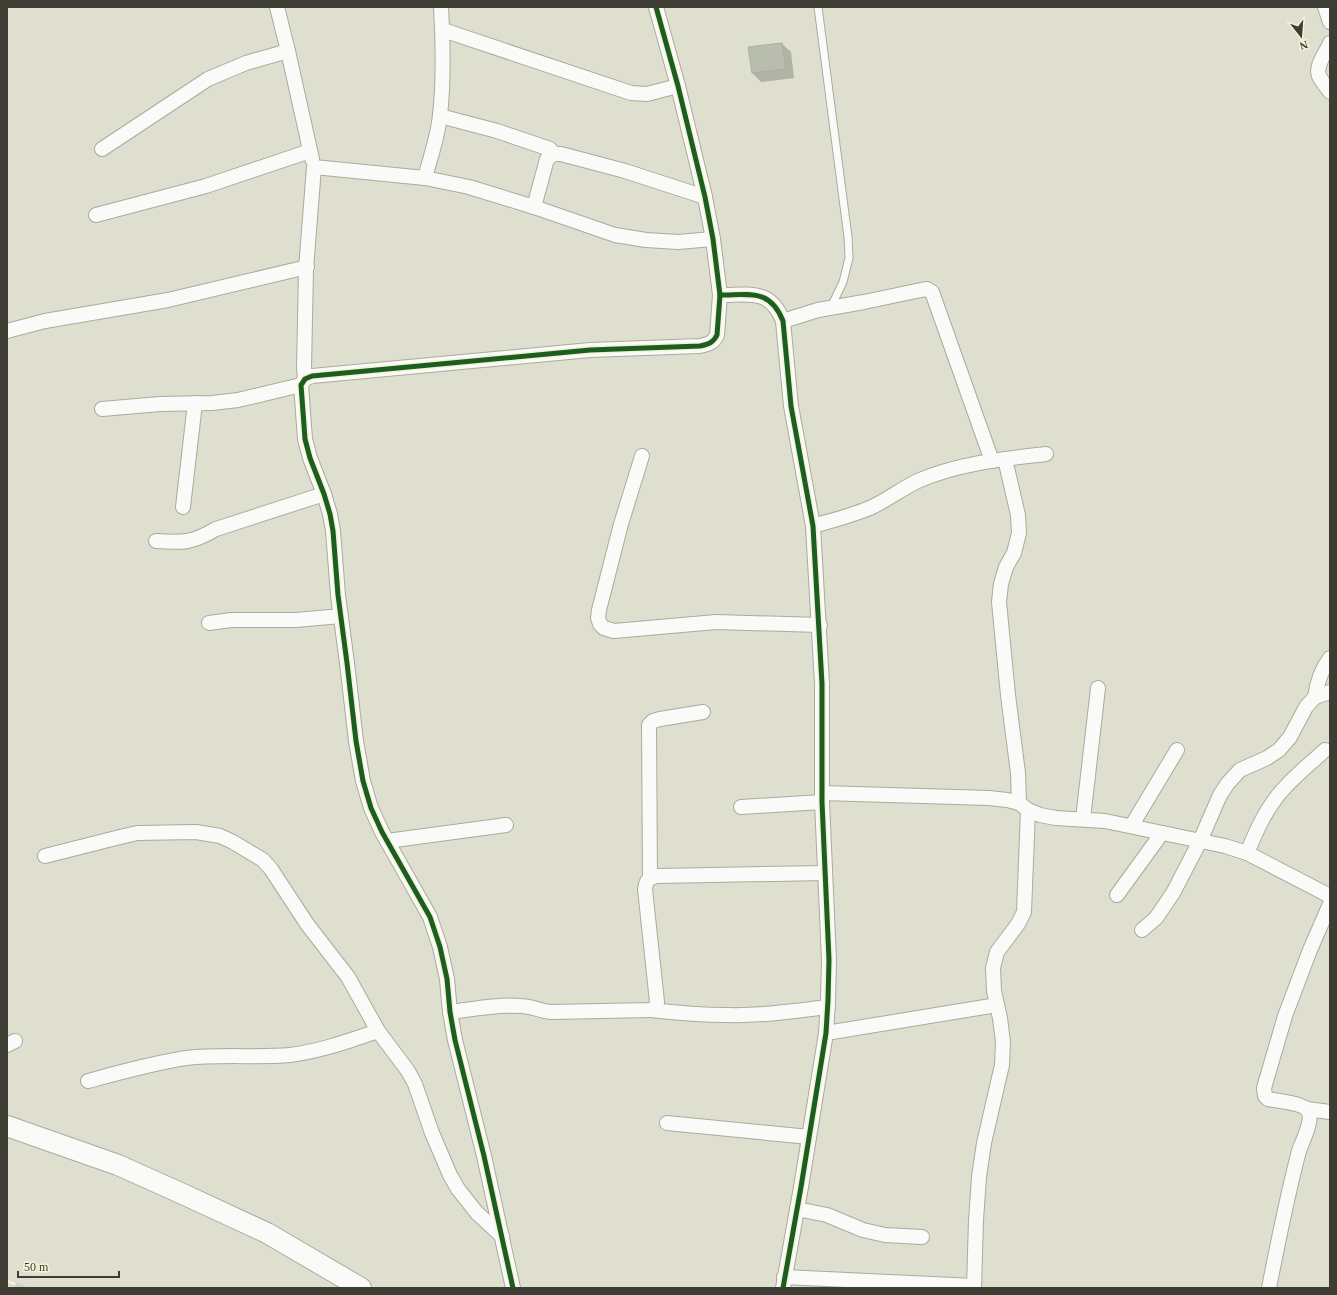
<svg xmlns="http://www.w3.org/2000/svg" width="1337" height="1295" font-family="'Times New Roman',serif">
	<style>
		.shadow { fill: #0003 }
		.building { fill: #b8bdad; stroke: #abaea2 }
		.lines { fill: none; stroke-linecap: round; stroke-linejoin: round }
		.service-casing { stroke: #abaa9e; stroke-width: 9 }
		.minor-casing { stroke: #abaa9e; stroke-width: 16 }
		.secondary-casing { stroke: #abaa9e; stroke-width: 22 }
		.service { stroke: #fafaf8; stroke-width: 7 }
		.minor { stroke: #fafaf8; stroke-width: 14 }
		.secondary { stroke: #fafaf8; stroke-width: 20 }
		.rail-casing { stroke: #d1d1cc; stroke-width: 4.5 }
		.rail { stroke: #f3f2d6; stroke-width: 3; stroke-dasharray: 9; stroke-linecap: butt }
		.cycleway-casing { stroke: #f3f2d6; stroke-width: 8 }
		.cycleway { stroke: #1b5e20; stroke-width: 5 }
	</style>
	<rect width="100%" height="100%" fill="#dfdfcf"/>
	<!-- shadow -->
	<polygon class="shadow" points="782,44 791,52 794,78 761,82 752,73 749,48"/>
	<!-- building -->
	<polygon class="building" points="782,43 786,69 752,73 748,47"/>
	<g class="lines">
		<defs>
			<polyline id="service" points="818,7 848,237 849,258 843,282 831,307"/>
			<g id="minor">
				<polyline points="277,7 288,51 312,159"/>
				<path d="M656,7L678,86L705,197L713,239L720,295C749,295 770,288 783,321L791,406L813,526L822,684V802L829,960L828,1000L826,1033L801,1187L783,1288"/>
				<polyline points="1325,7 1330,22"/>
				<polyline points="443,30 631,93 647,94 678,86"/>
				<path d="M1330,43C1326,53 1315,65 1319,76C1322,82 1327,87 1330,92"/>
				<polyline points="440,116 497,131 550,149 554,154"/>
				<polyline points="102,149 208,79 246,63 288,51"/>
				<path d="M425,178C430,158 438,137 440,115C444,80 443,43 441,7"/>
				<polyline points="534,207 547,159 554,154 561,154 625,171 705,197"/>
				<polyline points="96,215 206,186 310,151"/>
				<polyline points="783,321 818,310 864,302 921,290 927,289 932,292 992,461"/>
				<polyline points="7,331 45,321 168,300 307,267"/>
				<polyline points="305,379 304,368 306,269 314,167 425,178 469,187 534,207 615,235 646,240 678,242 713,239"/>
				<polyline points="102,409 160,404 212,403 238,400 301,385"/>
				<polyline points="642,456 621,524 599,610 598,618 600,624 604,628 614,631 716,622 820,625"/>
				<polyline points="1005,459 1018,515 1019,533 1014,553 1006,567 1001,584 999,602 1008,695 1018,773 1019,803"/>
				<polyline points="183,507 195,403"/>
				<path d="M813,526C834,520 855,515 874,506C890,498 904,487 920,480C960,463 1003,459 1046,454"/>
				<path d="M156,541C183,543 192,543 216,529L324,494"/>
				<polyline points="209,623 231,620 296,620 341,616"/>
				<path d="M1315,697C1317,682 1321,670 1330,658"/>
				<polyline points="822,793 989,798 1007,800 1019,803 1028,810 1040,815 1056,818 1105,821 1225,846 1247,853 1330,896"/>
				<polyline points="741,807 822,802"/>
				<polyline points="1083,819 1098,688"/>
				<polyline points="1132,825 1177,750"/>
				<polyline points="387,841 506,825"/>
				<path d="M1247,853C1255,834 1263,815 1276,798C1289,780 1309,765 1325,750"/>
				<polyline points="45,856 116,838 137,833 196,832 220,836 233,842 263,860 271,869 307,924 348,977 378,1031 408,1071 415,1084 432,1133 450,1175 458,1189 477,1213 502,1236"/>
				<polyline points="650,878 649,725 653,721 660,719 703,712"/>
				<polyline points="1117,895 1162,833"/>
				<polyline points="1142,930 1156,918 1173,893 1200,841 1220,795 1228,783 1240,770 1267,758 1279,750 1290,737 1306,707 1315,697 1330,692"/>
				<path d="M651,1010C677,1013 702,1015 727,1015C761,1016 795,1011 828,1007"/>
				<path d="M450,1012C473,1009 498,1004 521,1006C531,1006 540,1011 551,1012L651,1010L656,1007L657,1002L645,889C646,881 648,878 657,876L825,873"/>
				<polyline points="826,1033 997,1005"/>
				<polyline points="7,1045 15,1041"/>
				<path d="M88,1081C121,1072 153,1063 186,1058C221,1054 256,1058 290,1055C321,1051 349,1041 378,1031"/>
				<polyline points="1307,1109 1330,1112"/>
				<polyline points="667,1123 809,1137"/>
				<polyline points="797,1209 827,1215 863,1230 885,1235 922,1237"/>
				<polyline points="784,1277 974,1286"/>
				<path d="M513,1288L484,1156L455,1040L450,1012L447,979L440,947L430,917L382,832L371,808L363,781L356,741L347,663L338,595L333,531L330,514L324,494L310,458L305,439L301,385L305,379L312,376L590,350L700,346C709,344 713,343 717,335L720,295"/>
				<polyline points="974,1288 976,1220 979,1177 984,1143 1002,1065 1003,1042 1000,1018 994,991 993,968 997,952 1018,924 1024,912 1028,810"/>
				<path d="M1269,1288C1278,1242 1287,1196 1299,1151C1302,1142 1314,1119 1308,1111C1304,1103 1277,1101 1268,1099L1265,1096L1264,1088L1285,1016L1310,950L1330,904"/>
			</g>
			<polyline id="secondary" points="7,1126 118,1165 185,1195 267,1233 361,1288"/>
		</defs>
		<!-- service casing -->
		<use href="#service" class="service-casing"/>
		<!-- minor casing -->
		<use href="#minor" class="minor-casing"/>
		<!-- secondary casing -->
		<use href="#secondary" class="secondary-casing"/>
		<!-- service -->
		<use href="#service" class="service"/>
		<!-- minor -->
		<use href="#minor" class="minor"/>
		<!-- secondary -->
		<use href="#secondary" class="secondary"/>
		<defs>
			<polyline id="rail" points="7,1281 24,1288"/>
		</defs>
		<!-- rail casing -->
		<use href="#rail" class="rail-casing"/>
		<!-- rail -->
		<use href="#rail" class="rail"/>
		<defs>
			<g id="cycleway">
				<path d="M656,7L678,86L705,197L713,239L720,295C749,295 770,288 783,321L791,406L813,526L822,684V802L829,960L828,1000L826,1033L801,1187L783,1288"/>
				<path d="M513,1288L484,1156L455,1040L450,1012L447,979L440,947L430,917L382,832L371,808L363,781L356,741L347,663L338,595L333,531L330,514L324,494L310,458L305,439L301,385L305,379L312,376L590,350L700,346C709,344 713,343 717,335L720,295"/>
			</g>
		</defs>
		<!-- cycleway casing -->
		<use href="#cycleway" class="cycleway-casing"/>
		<!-- cycleway -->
		<use href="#cycleway" class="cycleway"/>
	</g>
	<!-- border -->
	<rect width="1337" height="1295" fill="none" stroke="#3e3d33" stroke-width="16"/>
	<!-- north arrow -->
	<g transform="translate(1301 36) rotate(163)" stroke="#f3f2d6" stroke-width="3" paint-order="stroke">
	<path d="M0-3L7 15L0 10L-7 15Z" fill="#3e3d33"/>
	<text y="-6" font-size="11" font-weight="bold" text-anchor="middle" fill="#3e3d33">N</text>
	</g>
	<!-- scale -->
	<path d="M18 1271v6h101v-6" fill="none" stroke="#3e3d33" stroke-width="2"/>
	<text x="24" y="1271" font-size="12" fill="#3e3d33" stroke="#f3f2d6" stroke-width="3" paint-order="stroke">50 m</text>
</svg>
